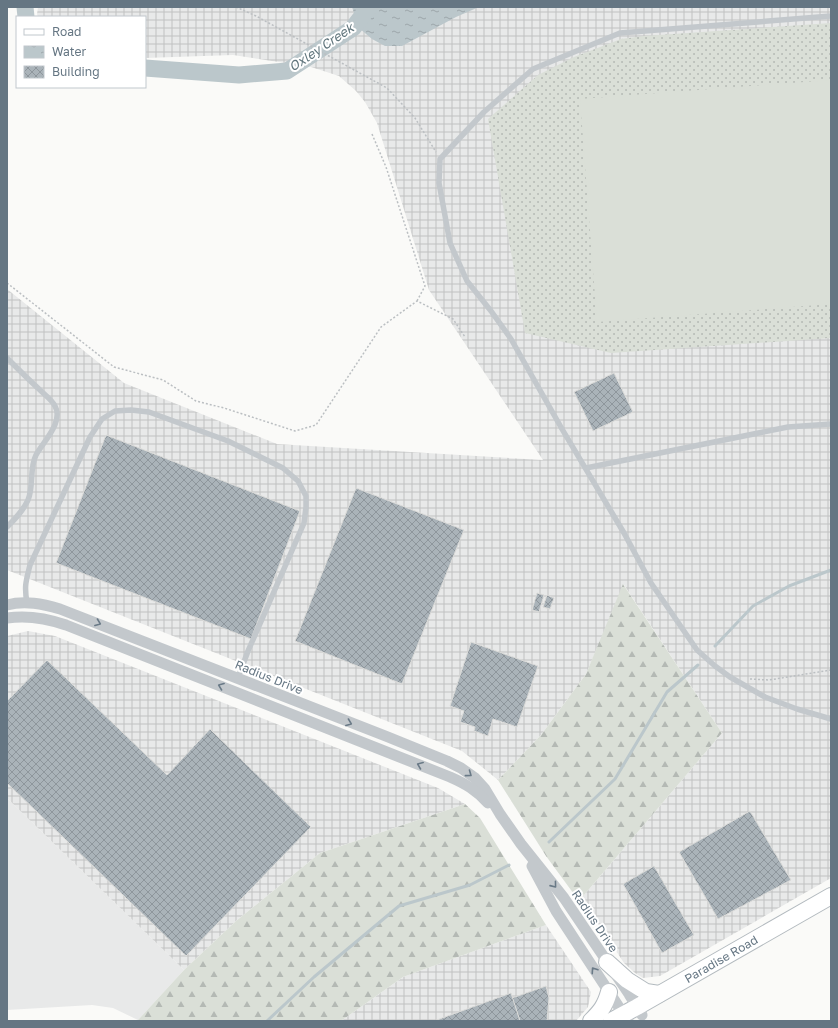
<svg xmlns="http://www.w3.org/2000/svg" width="838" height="1028" font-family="'Golos Text',sans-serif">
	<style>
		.built { fill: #e8e9e9 }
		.industrial { fill: url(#industrial-grid) }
		.grass { fill: url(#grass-dots) }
		.forest { fill: url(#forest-firs) }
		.garden { fill: #dadfd7 }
		.water { fill: url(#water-ripples) }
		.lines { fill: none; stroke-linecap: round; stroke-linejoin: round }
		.stream { stroke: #bbc7cb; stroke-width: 3 }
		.river { stroke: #bbc7cb; stroke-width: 17 }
		.building { fill: url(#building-cross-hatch); stroke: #dcdcda }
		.secondary-casing { stroke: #b3babf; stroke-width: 18 }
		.path { stroke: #bbbfc2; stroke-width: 1.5; stroke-dasharray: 2 2; stroke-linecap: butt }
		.lane { stroke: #c3c8cc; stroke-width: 5.5 }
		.street { stroke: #c3c8cc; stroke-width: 11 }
		.secondary { stroke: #fff; stroke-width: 16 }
		.oneway { stroke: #6a7a87 }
		.labels { text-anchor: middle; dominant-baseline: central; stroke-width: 4; stroke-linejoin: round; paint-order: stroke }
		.street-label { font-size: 12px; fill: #657683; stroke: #fff }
		.water-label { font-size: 13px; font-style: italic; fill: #60757c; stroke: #fff }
	</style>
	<defs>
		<pattern id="industrial-grid" width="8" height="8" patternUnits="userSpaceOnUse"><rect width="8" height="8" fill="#e8e9e9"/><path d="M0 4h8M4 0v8" fill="none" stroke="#c0c1c2"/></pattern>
		<pattern id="grass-dots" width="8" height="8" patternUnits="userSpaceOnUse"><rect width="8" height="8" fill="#dadfd7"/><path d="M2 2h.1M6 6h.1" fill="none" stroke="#b4b9b4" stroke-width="1.8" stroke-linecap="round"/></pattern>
		<pattern id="forest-firs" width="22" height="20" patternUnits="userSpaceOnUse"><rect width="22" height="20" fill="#dadfd7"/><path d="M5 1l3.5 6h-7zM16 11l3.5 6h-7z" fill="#b4b9b4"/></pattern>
		<pattern id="water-ripples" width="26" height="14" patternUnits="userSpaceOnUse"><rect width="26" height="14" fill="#bbc7cb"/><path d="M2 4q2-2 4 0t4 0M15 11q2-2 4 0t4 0" fill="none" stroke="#9ca6aa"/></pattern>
		<pattern id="building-cross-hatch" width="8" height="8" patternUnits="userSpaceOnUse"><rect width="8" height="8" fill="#aab3b9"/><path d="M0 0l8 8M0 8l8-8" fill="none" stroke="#8e969c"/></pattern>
	</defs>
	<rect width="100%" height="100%" fill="#fafaf8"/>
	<!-- built -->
	<polygon class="built" points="7,798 184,970 138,1020 113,1008 92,1005 7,1010"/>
	<!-- industrial -->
	<g class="industrial">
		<polygon points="38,7 831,7 831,878 660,976 643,978 635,973 624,963 599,925 579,901 722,733 624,585 586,674 541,735 498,780 462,751 7,570 7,289 124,383 277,444 543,460 429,290 377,123 365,102 356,91 339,76 311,67 233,55 145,58 145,17 38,17 37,14"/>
		<polygon points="28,631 55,636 438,788 465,804 320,853 236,921 184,970 7,798 7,636"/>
		<polygon points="546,925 591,992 588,1007 576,1021 341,1021 403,977"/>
	</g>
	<!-- grass -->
	<polygon class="grass" points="831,23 831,338 611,353 525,333 488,119 538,75 574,57 621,39 644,36"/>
	<!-- forest -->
	<g class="forest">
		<polygon points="623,584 722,733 579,901 546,856 498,780 541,735 586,674"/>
		<polygon points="465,804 480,818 546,925 403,977 341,1021 140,1021 138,1020 184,970 236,921 320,853"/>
	</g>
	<!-- garden -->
	<polygon class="garden" points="831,80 831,304 597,322 580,99"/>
	<!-- water -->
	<polygon class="water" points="352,7 479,7 456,17 402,46 385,46 372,39 359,28 353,28 355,16"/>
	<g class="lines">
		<!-- stream -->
		<g class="stream">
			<polyline points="715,646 753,606 789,586 831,570"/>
			<polyline points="549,842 615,779 667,692 698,665"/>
			<polyline points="267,1021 314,977 399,906 470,885 509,865"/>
		</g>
		<!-- river -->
		<g class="river">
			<polyline points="25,7 26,17"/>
			<polyline points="145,68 239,75 287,71 353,28 369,7"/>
		</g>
	</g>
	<!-- building -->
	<g class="building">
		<polygon points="614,373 633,412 593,431 574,392"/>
		<polygon points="106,435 300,511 251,639 56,563"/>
		<polygon points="356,488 464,530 402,684 295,641"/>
		<polygon points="537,593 544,595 539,612 532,610"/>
		<polygon points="547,595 554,598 550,609 543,607"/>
		<polygon points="471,642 538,666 517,727 493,719 488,736 474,731 475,727 460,722 464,711 450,706"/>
		<polygon points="47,660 167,775 210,729 311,827 186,956 7,783 7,701"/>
		<polygon points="750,811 791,880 718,919 679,852"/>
		<polygon points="654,866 694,935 662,953 623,884"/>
		<polygon points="546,986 549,998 547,1021 520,1021 512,998"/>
		<polygon points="511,993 520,1021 434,1021"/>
	</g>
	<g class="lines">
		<defs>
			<g id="secondary">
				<polyline points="607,962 627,980 646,992 659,994"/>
				<path d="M591,1021C601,1011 605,1006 609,992"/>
				<polyline points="611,1021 637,1007 831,896"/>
			</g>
		</defs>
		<!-- secondary casing -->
		<use href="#secondary" class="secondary-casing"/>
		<!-- path -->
		<g class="path">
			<polyline points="236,7 256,16 387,88 415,118 436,152"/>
			<polyline points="372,134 386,167 425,286 417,301"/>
			<polyline points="7,283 114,367 163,380 196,401 224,408 295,431 316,425 381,327 417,301 453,319 465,337"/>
			<polyline points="750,679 769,680 831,670"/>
		</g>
		<!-- lane -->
		<g class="lane">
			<polyline points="831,16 620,33 533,69 484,112 440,159 439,183 450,243 467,281 491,311 511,339 562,429 624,533 651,583 697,650 715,666 730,677 765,697 797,709 831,719"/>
			<path d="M7,358C18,369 29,380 40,390C45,395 52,400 55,406C64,422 43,442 36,455C29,469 34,486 28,500C23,511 15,519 7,527"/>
			<polyline points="586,468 788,427 831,424"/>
			<path d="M27,603C24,586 26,581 30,565L90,437L102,419L115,411L131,410L149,412L228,441L283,468L298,481L306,496V507L304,523L248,651L238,678"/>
		</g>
		<!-- street -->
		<g class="street">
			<path d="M7,605C25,600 43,604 60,609L388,737L447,761L461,768L475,778L485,789L500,814L521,844L564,898L629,994L642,1015"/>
			<path d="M7,618C27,615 46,618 66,625L450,777C466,784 476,790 488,803"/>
			<polyline points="532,866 556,911 628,1021"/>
		</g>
		<!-- secondary -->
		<use href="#secondary" class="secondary"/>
	</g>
	<!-- one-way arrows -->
	<defs><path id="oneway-chevron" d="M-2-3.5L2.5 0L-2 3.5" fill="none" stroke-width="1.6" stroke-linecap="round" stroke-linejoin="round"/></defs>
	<g class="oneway">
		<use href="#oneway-chevron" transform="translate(98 623) rotate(21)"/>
		<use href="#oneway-chevron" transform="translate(221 686) rotate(-159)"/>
		<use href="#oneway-chevron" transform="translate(349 723) rotate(21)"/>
		<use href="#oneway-chevron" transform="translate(420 765) rotate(-158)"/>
		<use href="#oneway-chevron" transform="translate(469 774) rotate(36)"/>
		<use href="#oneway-chevron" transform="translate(554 885) rotate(51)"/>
		<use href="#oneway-chevron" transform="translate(594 970) rotate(-124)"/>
	</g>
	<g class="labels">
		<!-- street labels -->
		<g class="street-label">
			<text transform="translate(269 677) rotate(22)">Radius Drive</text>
			<text transform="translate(595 921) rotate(56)">Radius Drive</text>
			<text transform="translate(721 959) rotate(-30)">Paradise Road</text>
		</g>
		<!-- water labels -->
		<g class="water-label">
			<text transform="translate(321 47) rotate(-34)">Oxley Creek</text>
		</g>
	</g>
	<!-- border -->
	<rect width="838" height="1028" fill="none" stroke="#657683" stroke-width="16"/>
	<!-- legend -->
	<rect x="16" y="16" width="130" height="72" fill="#ffffff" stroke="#c1c8cd"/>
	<rect x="24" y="29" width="20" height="6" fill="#ffffff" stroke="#c1c8cd"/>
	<text x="52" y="36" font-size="12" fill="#657683">Road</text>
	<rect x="24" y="46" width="20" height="12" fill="url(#water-ripples)" stroke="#c1c8cd"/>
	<text x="52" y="56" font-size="12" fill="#657683">Water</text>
	<rect x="24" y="66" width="20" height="12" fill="url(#building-cross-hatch)" stroke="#c1c8cd"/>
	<text x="52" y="76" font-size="12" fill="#657683">Building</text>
</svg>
